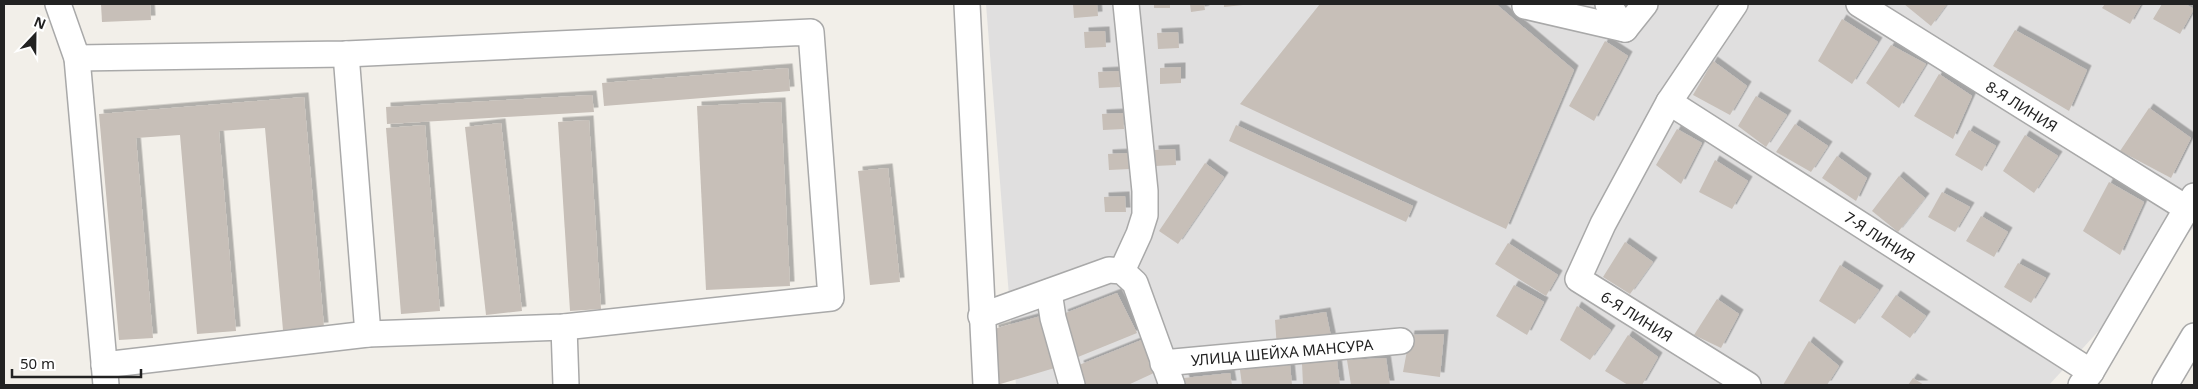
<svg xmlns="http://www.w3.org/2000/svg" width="2198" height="389" font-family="'Noto Sans',sans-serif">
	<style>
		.residential { fill: #e0dfdf }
		.building { fill: #c7bfb8; filter: url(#shadow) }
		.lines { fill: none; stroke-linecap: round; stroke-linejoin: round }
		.minor-casing { stroke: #a9a9a9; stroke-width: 28 }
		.minor { stroke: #fff; stroke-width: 25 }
		.labels { text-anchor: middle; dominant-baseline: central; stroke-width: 4; stroke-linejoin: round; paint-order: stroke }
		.street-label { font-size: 15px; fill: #222; stroke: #fff }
	</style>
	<defs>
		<filter id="shadow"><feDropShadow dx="4.5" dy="-4.5" stdDeviation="0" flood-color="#0004"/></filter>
	</defs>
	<rect width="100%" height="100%" fill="#f2efe9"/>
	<!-- residential -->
	<polygon class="residential" points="986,4 2194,4 2194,227 2049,385 1016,385"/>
	<!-- building -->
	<g class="building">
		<polygon points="101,4 150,4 151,20 102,22"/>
		<polygon points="1073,4 1097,4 1098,16 1074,18"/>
		<rect x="1154" y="4" width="16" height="4"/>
		<polygon points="1190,4 1204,4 1205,10 1191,12"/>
		<polygon points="1224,4 1243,4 1243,5 1224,7"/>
		<polygon points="1320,4 1496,4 1574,70 1506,229 1240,104"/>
		<polygon points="1904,4 1947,4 1931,26"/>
		<polygon points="2105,4 2141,4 2130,24 2102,8"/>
		<polygon points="2162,4 2185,4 2194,9 2180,34 2153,19"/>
		<polygon points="1842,19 1878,42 1852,84 1818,61"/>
		<polygon points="2015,30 2087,70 2069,111 1993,66"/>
		<polygon points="1105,31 1106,47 1085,48 1084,32"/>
		<polygon points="1178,32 1179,48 1158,49 1157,33"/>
		<polygon points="1605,41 1628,56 1594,121 1569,106"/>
		<polygon points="1891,45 1926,64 1899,108 1866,83"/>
		<polygon points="1713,61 1747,86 1730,115 1693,95"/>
		<polygon points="1181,67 1181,83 1160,84 1160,68"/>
		<polygon points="788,68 790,91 604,106 602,83"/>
		<polygon points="1119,71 1120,87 1099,88 1098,72"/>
		<polygon points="1939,74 1972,96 1953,139 1914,116"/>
		<polygon points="592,95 594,112 387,124 386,107"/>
		<polygon points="1756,96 1787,115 1766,147 1738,126"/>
		<polygon points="304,97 324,327 283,330 265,128 219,131 236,331 197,334 180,135 136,138 153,338 119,340 99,114"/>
		<polygon points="781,102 790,286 706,290 697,106"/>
		<polygon points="2149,108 2191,138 2171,178 2120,151"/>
		<polygon points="1123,113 1124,129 1103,130 1102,114"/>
		<polygon points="589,120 601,309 570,311 558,122"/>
		<polygon points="501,123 522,311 486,315 465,127"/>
		<polygon points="1795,124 1828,146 1811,172 1776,152"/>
		<polygon points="425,125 440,311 401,314 386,128"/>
		<polygon points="1236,125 1413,206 1406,222 1229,141"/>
		<polygon points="1677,129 1702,143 1681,184 1656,165"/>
		<polygon points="1969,130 1996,146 1982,171 1955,155"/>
		<polygon points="2025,135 2058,156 2034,193 2003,171"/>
		<polygon points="1175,149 1176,165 1155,166 1154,150"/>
		<polygon points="1129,153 1130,169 1109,170 1108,154"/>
		<polygon points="1837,156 1867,178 1856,201 1822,178"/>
		<polygon points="1715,160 1748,181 1732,209 1699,192"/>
		<polygon points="1205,163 1224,177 1178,244 1159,231"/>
		<polygon points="888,168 900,282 870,285 858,171"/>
		<polygon points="1899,176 1925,198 1898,232 1872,211"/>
		<polygon points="2109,182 2144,202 2120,255 2083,231"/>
		<polygon points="1942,192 1970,207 1955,232 1928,217"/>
		<polygon points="1125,196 1126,212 1105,212 1104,197"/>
		<polygon points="1981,216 2008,232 1994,257 1966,241"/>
		<polygon points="1625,242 1653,262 1630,294 1603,277"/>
		<polygon points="1508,243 1558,275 1546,296 1495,264"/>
		<polygon points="2018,263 2046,278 2031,303 2004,287"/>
		<polygon points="1840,265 1879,290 1855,324 1819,301"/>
		<polygon points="1514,285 1544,302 1527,335 1496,316"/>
		<polygon points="1117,293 1137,333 1078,357 1063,314"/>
		<polygon points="1896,295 1926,316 1910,338 1881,317"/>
		<polygon points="1717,299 1739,314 1721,348 1694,335"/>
		<polygon points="1577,306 1611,330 1590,360 1560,340"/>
		<polygon points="1326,312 1332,341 1277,348 1275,320"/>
		<polygon points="1041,316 1058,367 997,385 994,329"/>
		<polygon points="1444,334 1440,377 1403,372 1410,335"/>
		<polygon points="1628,335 1658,357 1642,385 1628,385 1605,371"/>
		<polygon points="1144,339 1156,372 1128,385 1085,385 1079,365"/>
		<polygon points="1809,341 1839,366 1827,385 1783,385"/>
		<polygon points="1386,358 1390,385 1351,385 1347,360"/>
		<polygon points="1337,361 1340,385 1303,385 1302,363"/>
		<polygon points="1290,365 1292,385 1242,385 1240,370"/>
		<polygon points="1230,373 1232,385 1186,385 1184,378"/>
		<polygon points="1913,378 1924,385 1908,385"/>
	</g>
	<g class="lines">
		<defs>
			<g id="minor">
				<polyline points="58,4 77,58 106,385"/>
				<polyline points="967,4 986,385"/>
				<polyline points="1608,4 1625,29"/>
				<polyline points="1735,4 1669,102 1603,224 1578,279 1748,385"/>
				<polyline points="1859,4 2186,208"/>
				<polyline points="1525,6 1625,29 1645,4"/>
				<polyline points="346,54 368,334"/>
				<polyline points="77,58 346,54 811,32 831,298 564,327 368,334 104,365"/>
				<polyline points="1669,102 2091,372"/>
				<polyline points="1122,271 1139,234 1145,215 1145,191 1126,4"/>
				<polyline points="1049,292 1053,318 1072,385"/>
				<polyline points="981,316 1109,270 1122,271 1135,283 1172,385"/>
				<polyline points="564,327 566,385"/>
				<polyline points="1163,363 1401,341"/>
				<polyline points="2081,385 2091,372 2194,196"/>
				<polyline points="2165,385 2194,336"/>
			</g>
		</defs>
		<!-- minor casing -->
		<use href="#minor" class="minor-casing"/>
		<!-- minor -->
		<use href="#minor" class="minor"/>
	</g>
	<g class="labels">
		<!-- street labels -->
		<g class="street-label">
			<text transform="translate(2022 106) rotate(32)">8-Я ЛИНИЯ</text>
			<text transform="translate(1880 237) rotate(33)">7-Я ЛИНИЯ</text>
			<text transform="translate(1637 316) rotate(32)">6-Я ЛИНИЯ</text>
			<text transform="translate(1282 352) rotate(-5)">УЛИЦА ШЕЙХА МАНСУРА</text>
		</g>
	</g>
	<!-- border -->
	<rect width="2198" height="389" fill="none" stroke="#222222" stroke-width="10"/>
	<!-- north arrow -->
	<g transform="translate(35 35) rotate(22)" stroke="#ffffff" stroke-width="4" paint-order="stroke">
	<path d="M0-4L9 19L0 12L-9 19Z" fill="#222222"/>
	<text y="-8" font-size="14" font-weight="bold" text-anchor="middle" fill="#222222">N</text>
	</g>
	<!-- scale -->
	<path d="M12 369v8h129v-8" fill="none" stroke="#222222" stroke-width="2.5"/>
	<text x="20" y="369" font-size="15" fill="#222222" stroke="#ffffff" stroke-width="4" paint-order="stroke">50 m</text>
</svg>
